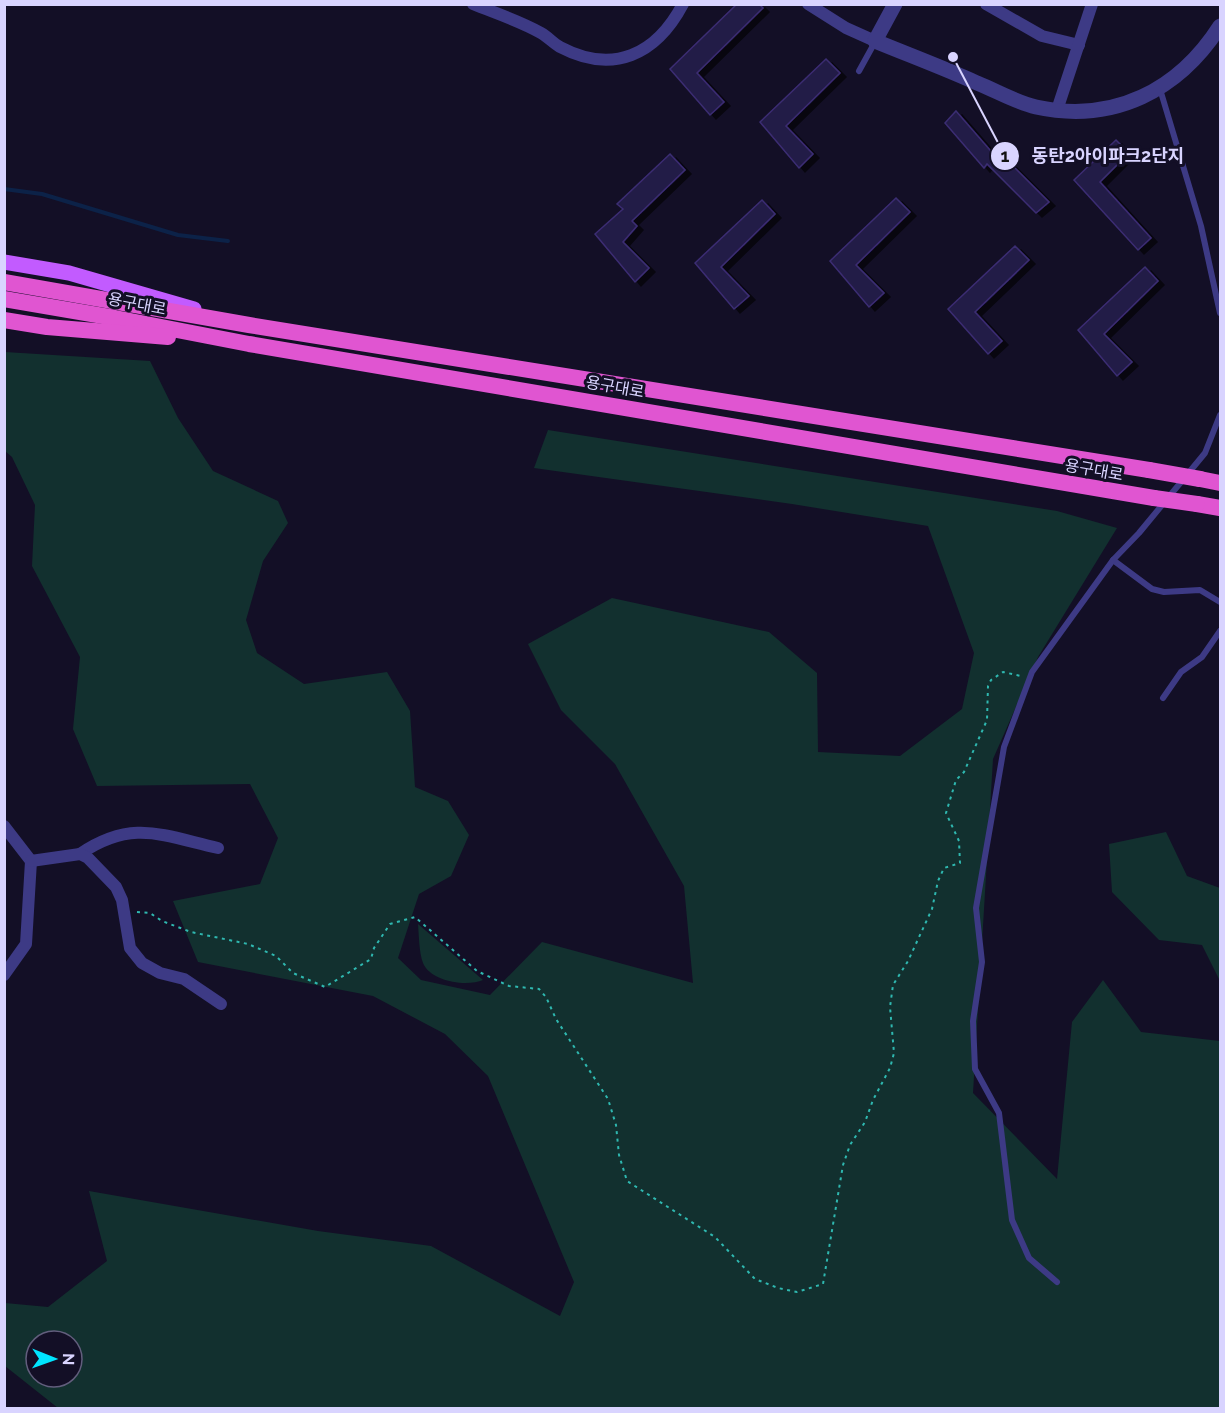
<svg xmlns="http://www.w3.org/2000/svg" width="1225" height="1413" font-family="Raleway,'Noto Sans KR',sans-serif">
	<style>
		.green { fill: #12302f; fill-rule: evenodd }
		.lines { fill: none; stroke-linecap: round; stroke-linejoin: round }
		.stream { stroke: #0c2248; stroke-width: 4 }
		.building { fill: #241b47; stroke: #3b2d73; stroke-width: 1.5; filter: url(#shadow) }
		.path { stroke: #2fb8b0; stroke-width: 2; stroke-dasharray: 3 4.5; stroke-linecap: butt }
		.service { stroke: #3d3a85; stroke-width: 6 }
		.minor { stroke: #3d3a85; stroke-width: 12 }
		.tertiary { stroke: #3d3a85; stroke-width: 15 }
		.primary { stroke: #c25bff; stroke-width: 15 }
		.trunk { stroke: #e055d1; stroke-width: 16 }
		.trunk-bridge { stroke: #e055d1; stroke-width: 16 }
		.labels { text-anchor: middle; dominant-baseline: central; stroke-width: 6; stroke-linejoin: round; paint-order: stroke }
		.street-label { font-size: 16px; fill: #d9d4ff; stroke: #130f26 }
		.leader { fill: none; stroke: #d9d4ff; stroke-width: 2 }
		.callout-dot { fill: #d9d4ff; stroke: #130f26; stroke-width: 2 }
		.mark-label { font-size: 18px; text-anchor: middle; font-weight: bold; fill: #111 }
		.callout-label { font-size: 18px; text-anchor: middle; font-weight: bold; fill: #d9d4ff; stroke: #130f26; stroke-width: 6; stroke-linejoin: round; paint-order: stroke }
	</style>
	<defs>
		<filter id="shadow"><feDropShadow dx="6" dy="4" stdDeviation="0" flood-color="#0009"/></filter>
	</defs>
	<rect width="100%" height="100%" fill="#130f26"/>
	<!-- green -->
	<g class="green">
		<path d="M5,352L150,361L178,418L213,471L278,501L288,523L263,561L246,620L257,653L304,684L387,672L410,711L415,787L448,801L469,835L451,876L419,894L398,958L421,980L490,995L542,942L693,983L684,886L615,764L561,710L528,644L612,598L769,632L817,673L818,752L900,756L962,709L974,653L928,526L792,504L534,468L548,430L1057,511L1117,528L1038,657L993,759L973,1093L1057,1179L1072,1022L1103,980L1141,1032L1220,1041V1408H58L5,1366V1303L48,1307L107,1261L89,1191L318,1231L431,1246L560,1316L574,1282L488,1076L445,1034L373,996L198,962L173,901L260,884L278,838L250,784L97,786L73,729L80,657L32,566L35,505L12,457L5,451ZM36,1341H72V1377H36Z"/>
		<polygon points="1166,832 1187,876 1220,888 1220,981 1202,945 1159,940 1112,892 1109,844"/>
		<path d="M418,924L483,980C467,987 431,982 423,963C419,952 419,936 418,924Z"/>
	</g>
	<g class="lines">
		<!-- stream -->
		<polyline class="stream" points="4,189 42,194 178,235 228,241"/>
	</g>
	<!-- building -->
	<g class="building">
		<polygon points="737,4 759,4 763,8 697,73 724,102 710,115 670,69"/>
		<polygon points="826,59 840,73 786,126 813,154 799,168 760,122"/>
		<polygon points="956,111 996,157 1000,153 1049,202 1036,213 987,164 984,168 945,123"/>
		<polygon points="1116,140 1129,153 1100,182 1151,238 1138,250 1074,180"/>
		<polygon points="670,154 685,170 632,221 637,226 623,242 649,268 635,282 595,234 623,209 617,204"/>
		<polygon points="896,198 910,212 856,265 884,293 869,307 830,261"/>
		<polygon points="762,200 775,214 721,267 749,296 734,309 695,263"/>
		<polygon points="1015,246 1029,260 975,312 1002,341 988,354 948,309"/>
		<polygon points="1145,267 1158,281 1104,334 1132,362 1117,376 1078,330"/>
	</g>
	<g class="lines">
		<!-- path -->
		<polyline class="path" points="137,912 150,913 162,921 191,932 248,944 276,956 293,973 325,987 371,959 374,948 390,924 415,917 477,971 509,986 539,989 546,997 556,1019 608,1099 616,1125 619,1155 627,1181 715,1237 755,1279 778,1288 797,1292 823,1284 843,1165 850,1145 865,1122 873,1100 890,1068 894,1053 890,1007 893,985 908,961 932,909 938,881 944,868 960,863 959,841 946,813 956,780 964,772 987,720 988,686 991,680 1003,672 1021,676"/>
		<!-- service -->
		<g class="service">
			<polyline points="859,71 875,42"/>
			<polyline points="1160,89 1201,226 1220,313"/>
			<polyline points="1113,560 1152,589 1164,592 1200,590 1220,602"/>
			<polyline points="1163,698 1181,672 1202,657 1220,631"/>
			<polyline points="1057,1282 1029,1258 1012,1220 999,1113 975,1069 973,1021 982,962 976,908 1004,747 1032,672 1113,560 1139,533 1205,453 1220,415"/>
		</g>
		<!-- minor -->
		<g class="minor">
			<path d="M473,4C495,13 520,21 541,33C548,37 553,43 560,47C613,75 656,55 683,4"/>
			<polyline points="808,4 846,28 875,41"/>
			<polyline points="986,4 1042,36 1079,45"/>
			<polyline points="1057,110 1092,4"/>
			<polyline points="4,826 31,861 26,944 4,975"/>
			<path d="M80,854C132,819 161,835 218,848"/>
			<polyline points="31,861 80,854 88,858 116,887 122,900 130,948 142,963 160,973 184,979 221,1004"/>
		</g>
		<!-- tertiary -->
		<path class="tertiary" d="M895,4L875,41C909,55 944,68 977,83C997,91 1015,102 1036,107C1114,124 1179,90 1220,26"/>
		<!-- primary -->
		<polyline class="primary" points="4,262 69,273 194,309"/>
		<!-- trunk -->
		<g class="trunk">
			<polyline points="4,282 249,325 1149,470"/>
			<polyline points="4,299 115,318 249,344 1154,498"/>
			<polyline points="4,320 47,327 168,337"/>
			<polyline points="1200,479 1220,483"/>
			<polyline points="1197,504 1220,508"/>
		</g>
		<!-- trunk-bridge -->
		<g class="trunk-bridge">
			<polyline points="1149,470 1200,479"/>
			<polyline points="1154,498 1197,504"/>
		</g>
	</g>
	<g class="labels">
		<!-- street labels -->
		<g class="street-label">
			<text transform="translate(137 304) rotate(11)">용구대로</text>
			<text transform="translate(615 387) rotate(10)">용구대로</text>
			<text transform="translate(1094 470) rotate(10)">용구대로</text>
		</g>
	</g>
	<!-- callouts -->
	<path class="leader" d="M953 57L1005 156"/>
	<g class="callout-dot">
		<circle cx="953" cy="57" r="6"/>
		<circle cx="1005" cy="156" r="15"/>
	</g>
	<g class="mark-label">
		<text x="1005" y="162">1</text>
	</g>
	<g class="callout-label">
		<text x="1108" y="162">동탄2아이파크2단지</text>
	</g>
	<!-- border -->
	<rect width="1225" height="1413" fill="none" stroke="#d9d4ff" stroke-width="12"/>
	<!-- north arrow -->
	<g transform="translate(54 1359) rotate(91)"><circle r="28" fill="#130f26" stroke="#625e7d" stroke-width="1.5"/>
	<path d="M0-4.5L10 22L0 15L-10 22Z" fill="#00e5ff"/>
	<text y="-9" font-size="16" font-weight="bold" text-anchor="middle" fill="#d9d4ff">N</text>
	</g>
</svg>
